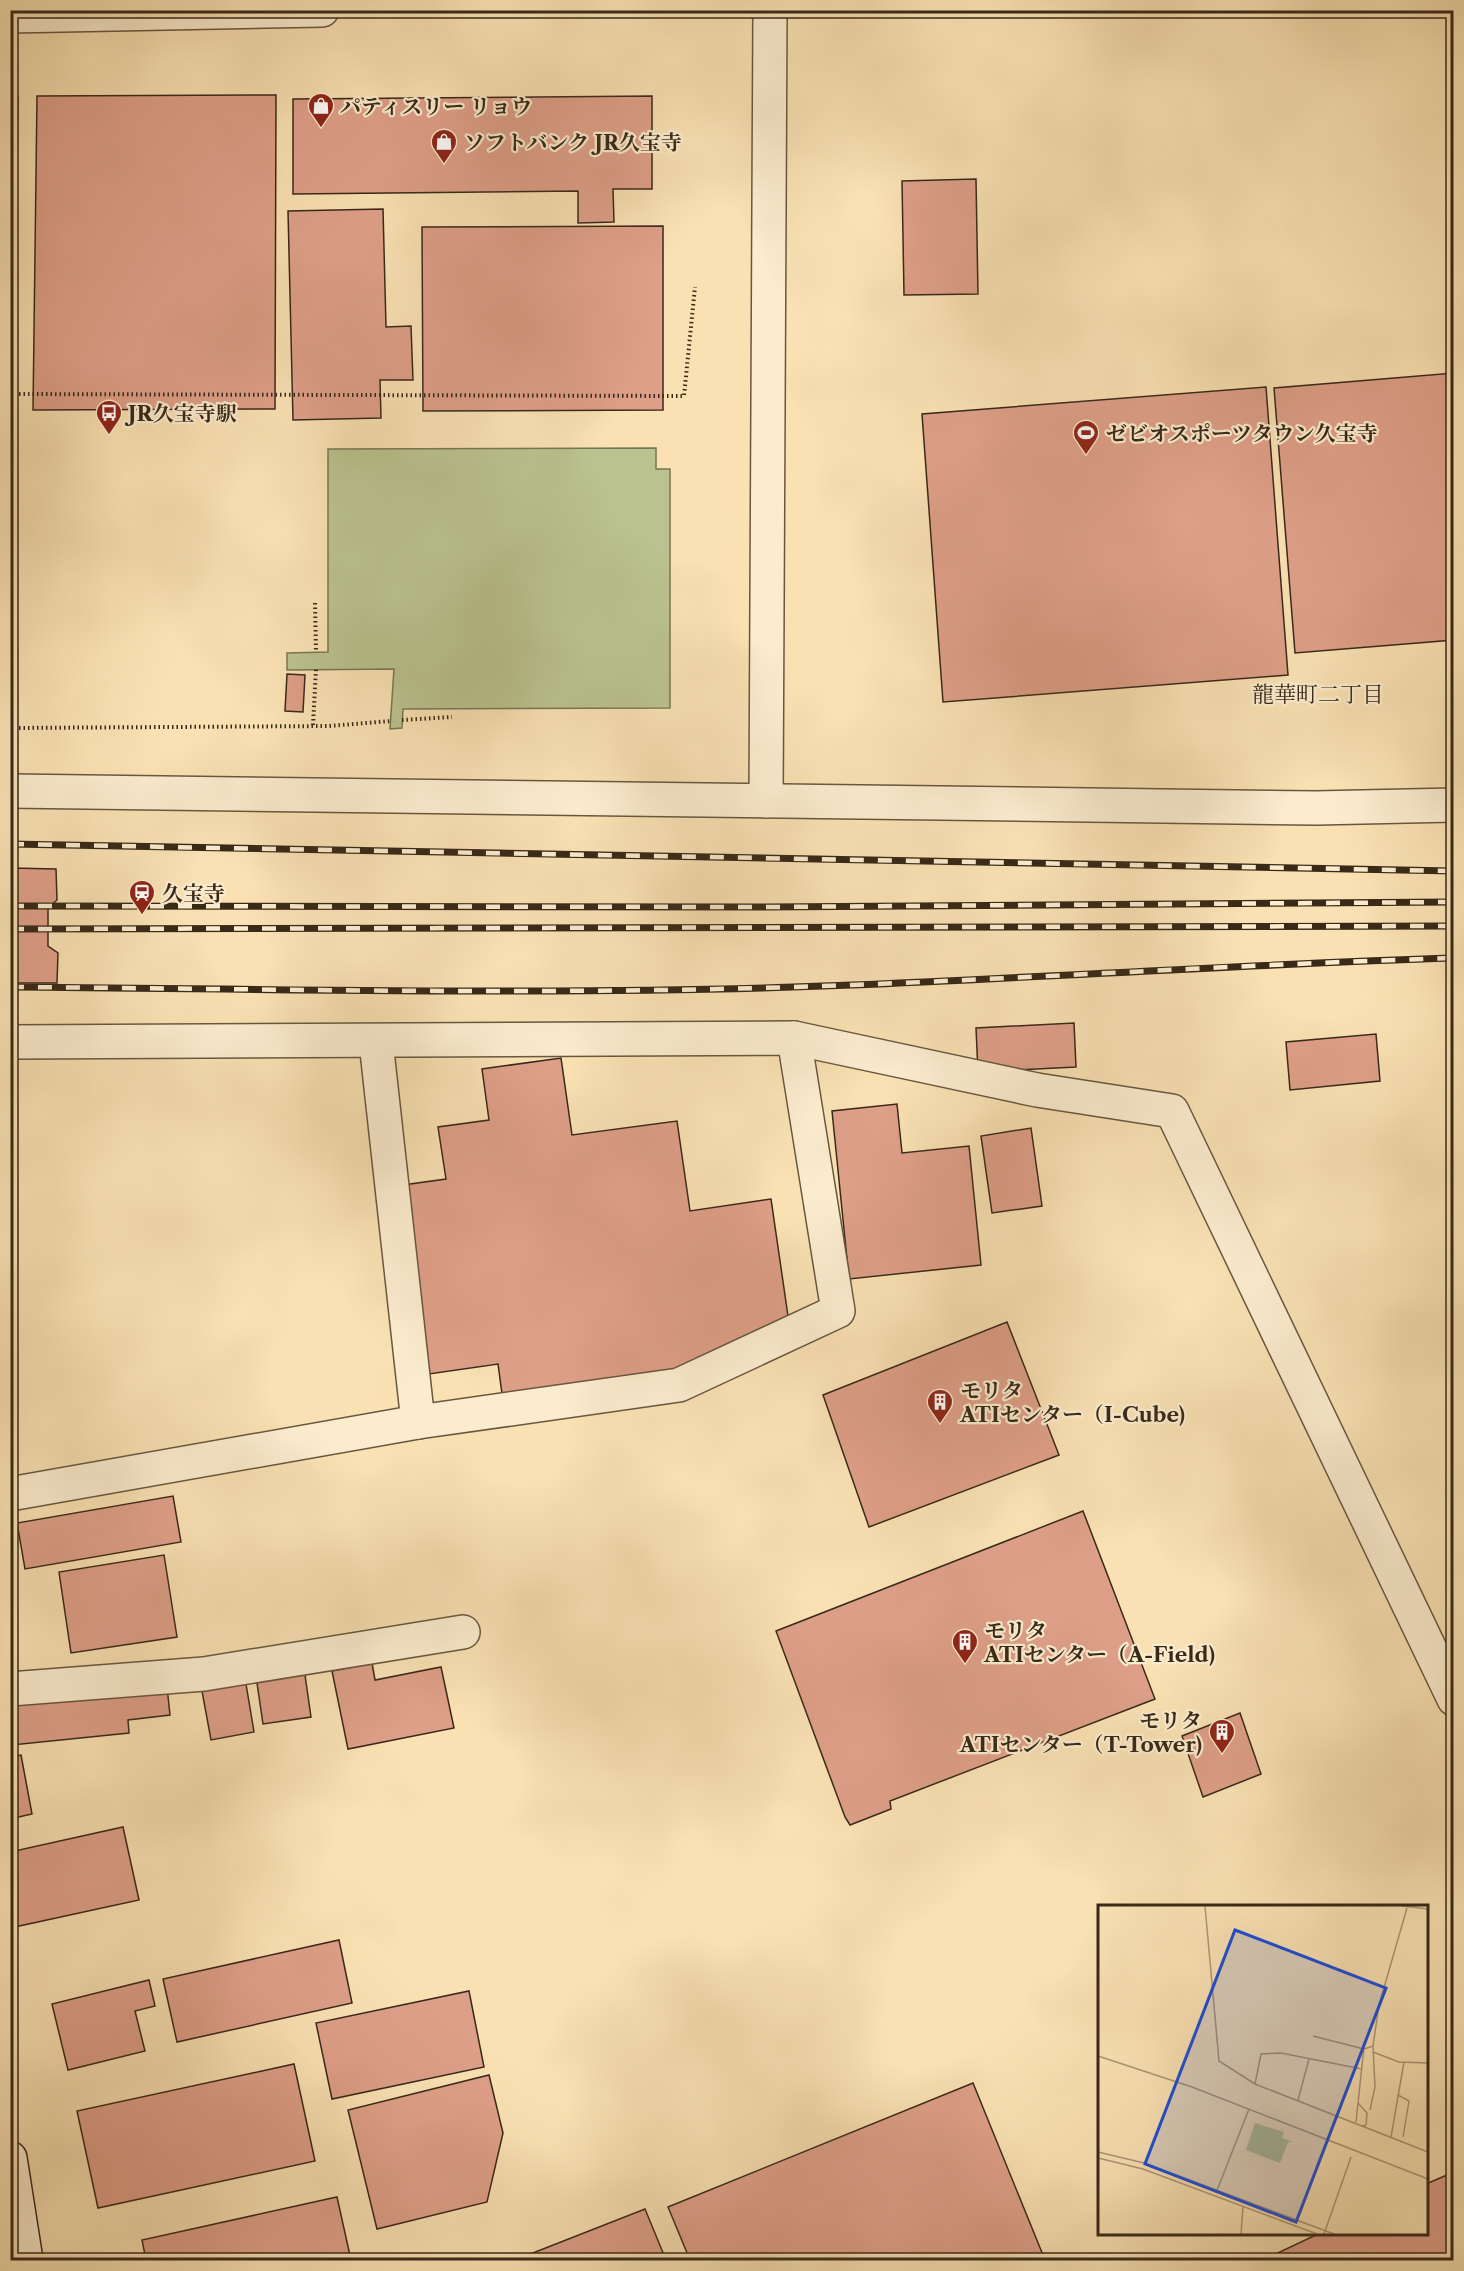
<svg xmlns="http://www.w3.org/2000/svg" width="1464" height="2271" font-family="'Libre Caslon Text','Noto Serif JP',serif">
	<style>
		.green { fill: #bac38f; stroke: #797654; stroke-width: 1.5 }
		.building { fill: #de9f88; stroke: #382918; stroke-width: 1.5 }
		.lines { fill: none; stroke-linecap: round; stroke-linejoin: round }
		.minor-casing { stroke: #68573f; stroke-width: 36 }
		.tertiary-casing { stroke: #68573f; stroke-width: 36 }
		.secondary-casing { stroke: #382918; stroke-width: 36 }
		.path { stroke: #382918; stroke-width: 4; stroke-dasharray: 1.5 3; stroke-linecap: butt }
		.minor { stroke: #fbecce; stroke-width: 33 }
		.tertiary { stroke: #fbecce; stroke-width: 33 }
		.secondary { stroke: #fbecce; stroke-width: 33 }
		.rail-casing { stroke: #382918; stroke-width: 7 }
		.rail { stroke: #fbecce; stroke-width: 4.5; stroke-dasharray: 14; stroke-linecap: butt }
		.labels { text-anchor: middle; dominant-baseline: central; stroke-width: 4.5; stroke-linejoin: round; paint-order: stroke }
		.poi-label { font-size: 21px; font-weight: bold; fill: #382918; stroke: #fbecce; text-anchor: start }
		.neighbourhood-label { font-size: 22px; fill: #382918; stroke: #fbecce }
		.inset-road { fill: none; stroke: #ac9775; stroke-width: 1.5 }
		.view { fill: #1d4ed8; fill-opacity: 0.15; stroke: #1d4ed8; stroke-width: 3 }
		.inset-edge { fill: none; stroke: #382918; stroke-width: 3 }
	</style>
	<rect width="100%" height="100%" fill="#f9e1b3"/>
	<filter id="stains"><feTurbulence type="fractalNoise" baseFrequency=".00333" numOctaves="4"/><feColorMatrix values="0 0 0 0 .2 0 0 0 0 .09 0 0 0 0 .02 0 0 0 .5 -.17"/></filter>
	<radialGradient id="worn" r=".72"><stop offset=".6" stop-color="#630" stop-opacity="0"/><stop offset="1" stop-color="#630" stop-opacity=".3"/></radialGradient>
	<!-- green -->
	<polygon class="green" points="656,448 656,469 670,469 670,708 403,709 402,728 390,729 394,669 287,670 287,653 328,652 328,449"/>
	<!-- building -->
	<g class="building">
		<polygon points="276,95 275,409 33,410 37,96"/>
		<polygon points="10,96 18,96 14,410 10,410"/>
		<polygon points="652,96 652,189 613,189 614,222 578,223 578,191 293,194 293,99"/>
		<polygon points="976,179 978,294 904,295 902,181"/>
		<polygon points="383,209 386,327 411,326 413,380 380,380 381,418 293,420 288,211"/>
		<polygon points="663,226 663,410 423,411 422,227"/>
		<polygon points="1454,373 1454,640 1295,653 1274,388"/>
		<polygon points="1266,387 1288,675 943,702 922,414"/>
		<polygon points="287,674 305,675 303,712 285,711"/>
		<polygon points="10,868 56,869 57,900 48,908 48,946 58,953 57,983 10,983"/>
		<polygon points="1074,1023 1076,1067 978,1072 976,1028"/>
		<polygon points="1376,1034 1380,1081 1290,1090 1286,1042"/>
		<polygon points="561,1058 572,1135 677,1121 690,1211 771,1199 788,1316 679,1376 503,1401 498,1364 429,1374 403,1185 446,1179 438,1127 489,1120 482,1069"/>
		<polygon points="897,1104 902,1153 969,1146 981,1265 849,1279 832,1111"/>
		<polygon points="1031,1128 1042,1206 992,1213 981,1136"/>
		<polygon points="1007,1322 1059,1455 869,1527 823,1395"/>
		<polygon points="173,1496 181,1542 25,1569 17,1523"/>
		<polygon points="1083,1511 1155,1699 890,1801 891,1809 850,1825 845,1817 776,1631"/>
		<polygon points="164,1555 177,1637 71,1653 59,1572"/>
		<polygon points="372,1663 375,1680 441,1667 454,1728 348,1749 332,1671"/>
		<polygon points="304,1668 311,1717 263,1724 256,1676"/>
		<polygon points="246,1684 254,1732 211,1740 202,1691"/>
		<polygon points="167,1687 170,1715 128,1720 129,1733 12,1745 10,1704"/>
		<polygon points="1240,1713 1261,1774 1203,1797 1182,1736"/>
		<polygon points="21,1755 32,1814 10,1819 10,1757"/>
		<polygon points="123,1827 139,1900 10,1928 10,1852"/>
		<polygon points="339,1940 352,2003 177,2042 163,1979"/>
		<polygon points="149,1980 155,2006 135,2011 145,2051 68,2070 52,2004"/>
		<polygon points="469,1991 484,2067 332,2099 316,2023"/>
		<polygon points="294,2064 315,2161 98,2208 77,2111"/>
		<polygon points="489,2075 503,2133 487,2202 377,2229 348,2110"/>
		<polygon points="973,2083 1045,2260 690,2260 668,2207"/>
		<polygon points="1454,2172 1454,2260 1263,2260 1318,2234 1426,2234 1426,2184"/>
		<polygon points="337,2197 351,2260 146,2260 142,2240"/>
		<polygon points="645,2209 666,2260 515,2260"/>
	</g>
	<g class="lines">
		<defs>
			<g id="minor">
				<polyline points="10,1042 794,1038 1037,1090 1172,1111 1454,1699"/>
				<polyline points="376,1042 418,1422"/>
				<polyline points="10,1494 418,1422 679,1385 838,1311 794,1038"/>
				<polyline points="10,1689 204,1674 463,1632"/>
			</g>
			<g id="tertiary">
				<polyline points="10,16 322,10"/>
				<polyline points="10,791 1316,808 1454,805"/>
				<polyline points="766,801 770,10"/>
			</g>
			<polyline id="secondary" points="10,2158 26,2260"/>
		</defs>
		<!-- minor casing -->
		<use href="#minor" class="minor-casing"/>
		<!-- tertiary casing -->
		<use href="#tertiary" class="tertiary-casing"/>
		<!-- secondary casing -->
		<use href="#secondary" class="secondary-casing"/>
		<!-- path -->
		<g class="path">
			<polyline points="10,394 684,396 695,287"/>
			<polyline points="315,603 316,652"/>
			<polyline points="402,720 452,717"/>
			<polyline points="313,725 316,669"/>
			<polyline points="10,728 329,726 391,721"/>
		</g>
		<!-- minor -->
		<use href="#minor" class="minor"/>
		<!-- tertiary -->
		<use href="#tertiary" class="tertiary"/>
		<!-- secondary -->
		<use href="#secondary" class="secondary"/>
		<defs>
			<g id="rail">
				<polyline points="10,844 1454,871"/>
				<polyline points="10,906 766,907 1454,902"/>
				<polyline points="10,929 1454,926"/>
				<path d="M10,987C290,989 573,996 852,985C1053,977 1253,964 1454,958"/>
			</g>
		</defs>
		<!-- rail casing -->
		<use href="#rail" class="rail-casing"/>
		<!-- rail -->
		<use href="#rail" class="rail"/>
	</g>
	<!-- icons -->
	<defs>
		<symbol id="shop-pin" viewBox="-11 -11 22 30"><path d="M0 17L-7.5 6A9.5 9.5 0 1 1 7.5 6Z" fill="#8f2418" stroke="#fbecce"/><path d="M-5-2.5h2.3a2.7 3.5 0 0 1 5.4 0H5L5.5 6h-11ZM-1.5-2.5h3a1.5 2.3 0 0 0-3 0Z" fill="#fff"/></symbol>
		<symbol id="bus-pin" viewBox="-11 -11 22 30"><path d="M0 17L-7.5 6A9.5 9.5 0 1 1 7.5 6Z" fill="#8f2418" stroke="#fbecce"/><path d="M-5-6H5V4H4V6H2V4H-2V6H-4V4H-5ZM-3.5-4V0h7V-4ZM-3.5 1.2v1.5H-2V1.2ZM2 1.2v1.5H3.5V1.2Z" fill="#fff"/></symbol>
		<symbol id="stadium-pin" viewBox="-11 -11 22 30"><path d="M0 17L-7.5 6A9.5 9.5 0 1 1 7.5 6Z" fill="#8f2418" stroke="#fbecce"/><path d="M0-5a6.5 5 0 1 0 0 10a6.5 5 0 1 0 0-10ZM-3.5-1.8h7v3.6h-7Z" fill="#fff"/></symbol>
		<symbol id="station-pin" viewBox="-11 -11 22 30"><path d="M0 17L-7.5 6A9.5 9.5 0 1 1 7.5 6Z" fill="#8f2418" stroke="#fbecce"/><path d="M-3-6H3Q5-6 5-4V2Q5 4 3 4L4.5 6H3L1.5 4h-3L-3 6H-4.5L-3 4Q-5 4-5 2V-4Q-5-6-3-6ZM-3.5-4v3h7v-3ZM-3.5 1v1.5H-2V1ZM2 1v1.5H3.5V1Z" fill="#fff"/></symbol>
		<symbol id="building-pin" viewBox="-11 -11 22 30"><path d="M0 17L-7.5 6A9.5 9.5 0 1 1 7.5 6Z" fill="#8f2418" stroke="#fbecce"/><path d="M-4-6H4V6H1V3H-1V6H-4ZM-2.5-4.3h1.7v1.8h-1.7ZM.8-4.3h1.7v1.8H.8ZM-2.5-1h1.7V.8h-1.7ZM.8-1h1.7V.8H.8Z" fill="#fff"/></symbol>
	</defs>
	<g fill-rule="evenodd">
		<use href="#shop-pin" x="306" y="91" width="30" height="40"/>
		<use href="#shop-pin" x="429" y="127" width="30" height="40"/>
		<use href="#bus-pin" x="94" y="398" width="30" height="40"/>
		<use href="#stadium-pin" x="1071" y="418" width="30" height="40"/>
		<use href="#station-pin" x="127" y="878" width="30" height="40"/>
		<use href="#building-pin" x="925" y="1387" width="30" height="40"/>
		<use href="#building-pin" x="950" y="1627" width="30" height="40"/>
		<use href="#building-pin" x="1207" y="1717" width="30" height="40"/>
	</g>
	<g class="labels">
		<!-- poi labels -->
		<g class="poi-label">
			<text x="340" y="106">パティスリー リョウ</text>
			<text x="464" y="142">ソフトバンク JR久宝寺</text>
			<text x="128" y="413">JR久宝寺駅</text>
			<text x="1106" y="433">ゼビオスポーツタウン久宝寺</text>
			<text x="162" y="893">久宝寺</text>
			<text x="960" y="1390">モリタ<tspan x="960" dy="24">ATIセンター（I-Cube)</tspan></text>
			<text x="984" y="1630">モリタ<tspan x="984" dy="24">ATIセンター（A-Field)</tspan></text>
			<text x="1202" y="1720" text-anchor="end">モリタ<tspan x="1202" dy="24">ATIセンター（T-Tower)</tspan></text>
		</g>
		<!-- neighbourhood labels -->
		<g class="neighbourhood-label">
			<text x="1318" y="694">龍華町二丁目</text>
		</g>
	</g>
	<!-- overview -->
	<g transform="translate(1098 1905)">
		<rect width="330" height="330" fill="#f9e1b3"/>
		<path d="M157,218L186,227L184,233L195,237H190L182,258L148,245Z" fill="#bac38f"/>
		<path class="inset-road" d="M107,1L121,156L157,179L330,247M304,1L330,4M215,131L266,144M275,147L301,157L330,158M0,151L94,182L330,274M157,179L163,149L183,148L264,164M300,190L311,196L305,232M200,195L211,154M260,198L269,208L268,220L264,221M272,205L277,182L275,141L281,100L309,3M258,217L265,151L266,144L275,141M293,232L306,157M0,247L46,258L236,329M0,253L45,264L219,329M118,288L151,204M143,329L145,302M226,329L253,252"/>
		<path class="view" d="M137,25L288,83L198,317L47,259Z"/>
		<rect width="330" height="330" class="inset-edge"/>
	</g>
	<!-- margin -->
	<rect width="1464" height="2271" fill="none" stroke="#f9e1b3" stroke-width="36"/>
	<rect x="12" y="12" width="1440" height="2247" fill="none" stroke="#382918" stroke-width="3"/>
	<rect x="18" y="18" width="1428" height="2235" fill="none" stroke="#382918" stroke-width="1.5"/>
	<rect width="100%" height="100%" filter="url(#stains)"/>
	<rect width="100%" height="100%" fill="url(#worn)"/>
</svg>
